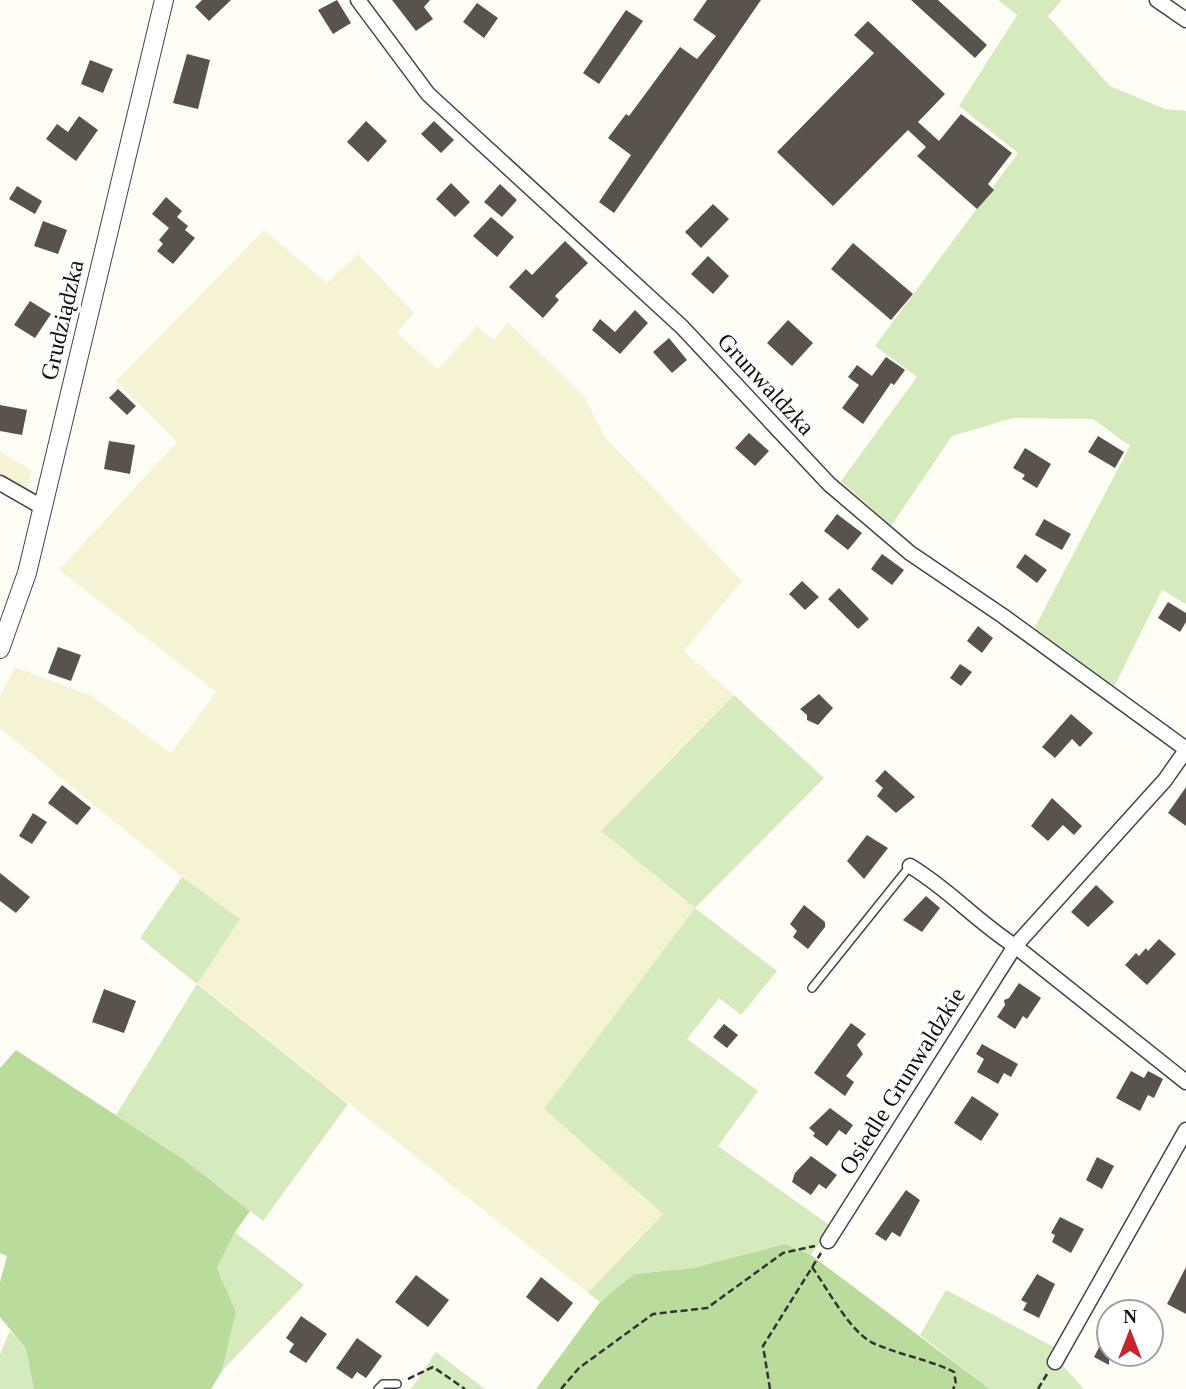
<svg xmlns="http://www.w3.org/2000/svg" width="1186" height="1389" font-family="Georgia,serif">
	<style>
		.farmland { fill: #f6f3d4 }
		.green { fill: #d5ebbd }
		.forest { fill: #b9dc9c }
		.building { fill: #5a524d }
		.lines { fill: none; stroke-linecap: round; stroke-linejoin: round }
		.service-casing { stroke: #444; stroke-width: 10 }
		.minor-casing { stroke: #444; stroke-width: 17 }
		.tertiary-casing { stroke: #444; stroke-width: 20 }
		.path { stroke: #333; stroke-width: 2.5; stroke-dasharray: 7 3.5; stroke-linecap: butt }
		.service { stroke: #fff; stroke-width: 7 }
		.minor { stroke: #fff; stroke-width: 14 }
		.tertiary { stroke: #fff; stroke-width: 18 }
		.labels { text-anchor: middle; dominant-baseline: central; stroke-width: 7; stroke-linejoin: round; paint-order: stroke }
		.street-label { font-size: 24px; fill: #111; stroke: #fff }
	</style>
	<rect width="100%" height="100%" fill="#fffdf5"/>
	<!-- farmland -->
	<g class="farmland">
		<polygon points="264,230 327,283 358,254 414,313 397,333 438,369 477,326 494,340 508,322 584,396 604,436 742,581 684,651 734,695 601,831 695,908 544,1109 664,1214 588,1293 197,983 239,919 182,877 0,728 0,696 15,667 92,696 171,753 216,692 59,570 177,442 116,381"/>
		<polygon points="0,451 32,471 26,492 0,476"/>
	</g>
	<!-- green -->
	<g class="green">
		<polygon points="998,0 1062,0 1048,16 1110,86 1165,109 1186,111 1186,604 1162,590 1113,689 1034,629 1130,446 1093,419 1013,418 952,436 891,526 841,481 917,377 875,346 1018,153 959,106 1017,15"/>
		<polygon points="734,695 824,778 695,908 777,971 741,1015 719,998 687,1039 758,1091 718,1146 831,1226 811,1255 785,1244 693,1268 634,1274 600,1302 588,1293 663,1214 544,1109 695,908 601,831"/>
		<polygon points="182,877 240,919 197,984 348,1104 263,1221 186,1161 116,1115 197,984 140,938"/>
		<polygon points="235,1232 304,1285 222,1371 236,1312 217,1268"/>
		<polygon points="946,1290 1069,1355 1063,1366 1084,1389 990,1389 920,1335"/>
		<polygon points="10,1331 26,1349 34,1389 0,1389 0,1354"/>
		<polygon points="436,1352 485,1389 411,1389"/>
	</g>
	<!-- forest -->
	<g class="forest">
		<polygon points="16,1050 186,1161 250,1211 235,1232 217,1268 236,1312 222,1371 211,1389 34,1389 26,1349 0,1317 0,1282 7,1256 0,1253 0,1068"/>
		<polygon points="785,1244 811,1255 990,1389 536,1389 600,1302 634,1274 693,1268"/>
	</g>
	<!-- building -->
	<g class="building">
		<polygon points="202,0 231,0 209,21 195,7"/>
		<polygon points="337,0 351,23 333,34 318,10"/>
		<polygon points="392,0 430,0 424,7 433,19 416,31"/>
		<polygon points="707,0 761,0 614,213 599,202 631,155 608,138 626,114 629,116 680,47 697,59 716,36 693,20"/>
		<polygon points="911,0 938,0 987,45 975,58"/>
		<polygon points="477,3 498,18 484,38 463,22"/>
		<polygon points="626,10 643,21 599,84 583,73"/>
		<polygon points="868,21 945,94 918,122 939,141 961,114 1012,153 988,184 994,190 977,209 917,156 926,147 908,130 833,206 777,152 874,53 854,35"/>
		<polygon points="187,54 210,60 198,109 173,103"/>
		<polygon points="90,60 113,69 103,93 81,84"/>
		<polygon points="79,116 98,130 76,161 46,139 57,124 68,132"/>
		<polygon points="366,121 387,141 368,162 347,142"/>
		<polygon points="434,121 454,140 441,153 421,134"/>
		<polygon points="451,183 470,202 455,217 436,199"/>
		<polygon points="500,184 517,200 502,217 484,202"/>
		<polygon points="17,186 42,201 35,214 9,199"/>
		<polygon points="166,197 182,211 177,217 188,226 185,230 195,238 173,264 157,251 163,244 159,240 169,228 152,214"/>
		<polygon points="713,204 729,219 701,248 685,232"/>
		<polygon points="491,217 514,237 497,257 473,236"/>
		<polygon points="43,221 67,230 58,254 34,246"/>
		<polygon points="565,241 588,263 555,296 559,300 543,318 509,287 526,269 532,275"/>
		<polygon points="853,243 913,294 891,320 831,269"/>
		<polygon points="708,256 729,276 713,294 691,274"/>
		<polygon points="30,301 51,314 35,338 14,325"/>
		<polygon points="635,310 648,323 620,354 592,330 600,319 615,332"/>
		<polygon points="788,320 813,343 792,366 767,343"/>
		<polygon points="669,338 687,360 672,373 653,352"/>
		<polygon points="886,357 905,370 894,385 891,383 863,424 842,408 859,385 848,377 857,365 872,376"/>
		<polygon points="118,389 136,406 127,415 109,398"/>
		<polygon points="0,405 27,410 22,435 0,431"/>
		<polygon points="749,433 769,451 755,466 735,448"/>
		<polygon points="1098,436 1124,452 1115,468 1088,452"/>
		<polygon points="109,441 135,445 130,474 104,469"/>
		<polygon points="1025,448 1051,464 1037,488 1022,479 1025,475 1013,468"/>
		<polygon points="837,514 862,533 848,550 824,531"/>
		<polygon points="1044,519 1071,534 1062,550 1035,535"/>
		<polygon points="882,554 904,570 892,585 871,569"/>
		<polygon points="1025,554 1047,570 1037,583 1016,567"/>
		<polygon points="802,581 819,597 805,610 789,594"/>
		<polygon points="839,588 869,619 858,629 828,599"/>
		<polygon points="1168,602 1186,613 1186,622 1180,632 1158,618"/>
		<polygon points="978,626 993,638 982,653 967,641"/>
		<polygon points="58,647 81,655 71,681 48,673"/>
		<polygon points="960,664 972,672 961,686 950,678"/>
		<polygon points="819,694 833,708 818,725 807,720 807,715 800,709"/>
		<polygon points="1071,714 1093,733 1080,747 1072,739 1055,758 1042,747"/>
		<polygon points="885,770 915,797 896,813 877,796 883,788 875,781"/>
		<polygon points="62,785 91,808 77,825 48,803"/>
		<polygon points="1186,787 1186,826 1168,813"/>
		<polygon points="1052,798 1082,826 1074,835 1063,825 1048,841 1031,826"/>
		<polygon points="33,813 47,822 32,844 19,836"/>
		<polygon points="867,835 888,848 864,879 847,861"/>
		<polygon points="0,873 30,897 16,913 0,901"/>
		<polygon points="1096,885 1114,902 1088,927 1071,912"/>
		<polygon points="926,896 940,908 922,932 903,920"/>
		<polygon points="804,905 825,922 825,927 808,949 793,937 797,931 790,924"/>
		<polygon points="1159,939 1176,954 1147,985 1125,965 1136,953 1139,956 1146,948 1148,951"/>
		<polygon points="1019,983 1041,998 1027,1019 1023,1016 1015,1029 997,1017 1005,1005 1004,1000 1009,998"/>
		<polygon points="104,989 136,1001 124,1033 92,1022"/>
		<polygon points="851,1023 866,1034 857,1045 863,1054 846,1076 854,1082 845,1096 814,1073"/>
		<polygon points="724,1024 738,1035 727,1048 713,1037"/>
		<polygon points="982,1044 1018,1064 1011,1077 1004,1073 998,1084 977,1072 984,1059 976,1054"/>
		<polygon points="1131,1071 1144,1078 1148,1071 1163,1079 1154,1098 1148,1095 1140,1111 1116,1098"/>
		<polygon points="972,1096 999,1114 981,1141 954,1123"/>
		<polygon points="830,1108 853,1125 846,1135 839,1130 827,1146 813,1136 815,1133 809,1128"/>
		<polygon points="811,1156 837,1175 826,1189 819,1184 811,1195 792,1182 795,1173"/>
		<polygon points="1097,1157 1114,1166 1102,1189 1086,1180"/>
		<polygon points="906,1190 920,1200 900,1237 892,1232 886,1241 875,1234"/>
		<polygon points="1060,1217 1084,1229 1071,1253 1052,1242 1055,1235 1051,1233"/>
		<polygon points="1186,1267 1186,1314 1167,1304"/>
		<polygon points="1037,1274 1055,1284 1039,1318 1023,1310 1027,1303 1021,1300"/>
		<polygon points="416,1275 449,1300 428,1327 395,1302"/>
		<polygon points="541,1277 573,1303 558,1322 526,1297"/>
		<polygon points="301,1316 327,1334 306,1363 289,1352 294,1344 286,1338"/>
		<polygon points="1109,1328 1109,1365 1094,1357"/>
		<polygon points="357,1338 382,1356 366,1378 357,1372 352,1379 336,1368"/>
	</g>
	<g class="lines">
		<defs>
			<g id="service">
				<polyline points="812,988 910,866"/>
				<polyline points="378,1389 383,1384 397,1384"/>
			</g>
			<g id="minor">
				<polyline points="358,0 428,94 682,327 829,484 910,553 1003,616 1186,749"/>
				<polyline points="1157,0 1186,20"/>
				<polyline points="0,483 42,507"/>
				<path d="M910,866C949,889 977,922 1015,946L1186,1082"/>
				<polyline points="828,1241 1015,946 1165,780 1186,750"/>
				<polyline points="1055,1362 1186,1130"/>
			</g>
			<polyline id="tertiary" points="0,649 27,573 164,0"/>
		</defs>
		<!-- service casing -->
		<use href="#service" class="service-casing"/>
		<!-- minor casing -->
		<use href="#minor" class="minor-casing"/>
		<!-- tertiary casing -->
		<use href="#tertiary" class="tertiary-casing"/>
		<!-- path -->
		<g class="path">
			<path d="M812,1267C827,1288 850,1332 873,1343C899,1355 928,1359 954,1372L956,1384L953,1389"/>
			<polyline points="408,1379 433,1367 465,1389"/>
			<polyline points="561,1389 579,1368 653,1314 707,1308 783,1253 815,1246"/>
			<polyline points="770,1389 763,1346 821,1253"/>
			<polyline points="1038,1389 1047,1374"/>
		</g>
		<!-- service -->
		<use href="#service" class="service"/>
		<!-- minor -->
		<use href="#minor" class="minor"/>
		<!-- tertiary -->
		<use href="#tertiary" class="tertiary"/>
	</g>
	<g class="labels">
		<!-- street labels -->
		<g class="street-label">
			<text transform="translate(62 320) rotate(-77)">Grudziądzka</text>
			<text transform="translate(766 384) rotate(47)">Grunwaldzka</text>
			<text transform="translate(902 1081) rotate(-58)">Osiedle Grunwaldzkie</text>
		</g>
	</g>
	<!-- north arrow -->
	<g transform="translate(1130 1333)"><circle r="33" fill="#ffffff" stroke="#a0a0a0" stroke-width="2"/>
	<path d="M0-5L12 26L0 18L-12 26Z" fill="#c4262e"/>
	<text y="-10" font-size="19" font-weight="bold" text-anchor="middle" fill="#111111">N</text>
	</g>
</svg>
